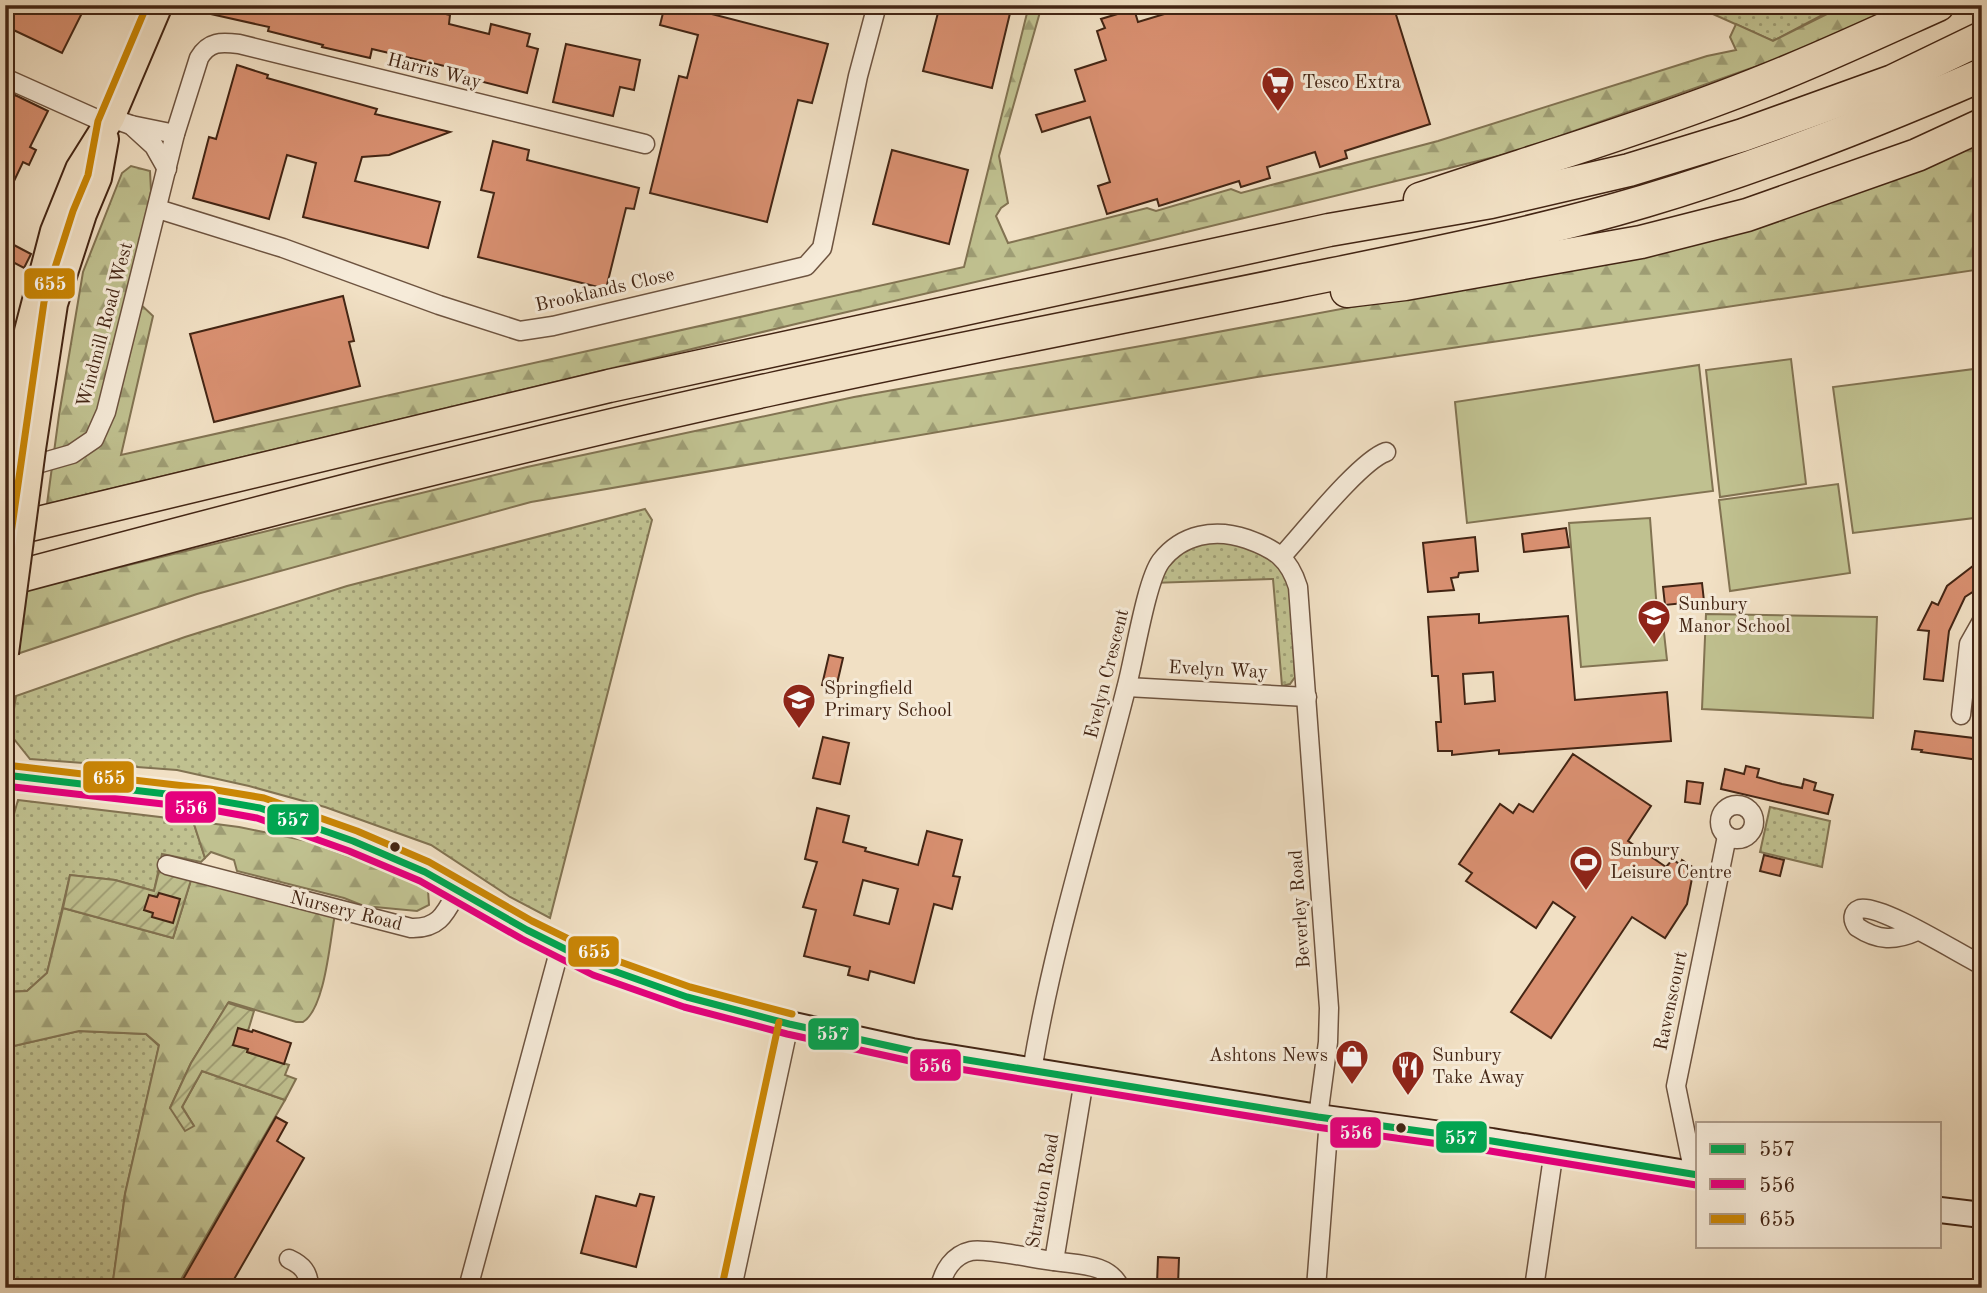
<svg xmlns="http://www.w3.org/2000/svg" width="1987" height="1293" font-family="'Old Standard TT',serif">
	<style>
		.grass { fill: url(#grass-dots); stroke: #827352; stroke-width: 2 }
		.forest { fill: url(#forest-firs); stroke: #827352; stroke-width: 2 }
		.garden { fill: url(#garden-furrows); stroke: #827352; stroke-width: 2 }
		.pitch { fill: #c0c190; stroke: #827352; stroke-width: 2 }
		.building { fill: #d99071; stroke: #432514; stroke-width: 2; fill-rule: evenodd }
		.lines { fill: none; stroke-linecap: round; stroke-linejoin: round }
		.street-casing { stroke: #6e5440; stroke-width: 21 }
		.secondary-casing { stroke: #432514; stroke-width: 28 }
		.primary-casing { stroke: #432514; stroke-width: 30 }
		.highway-casing { stroke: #432514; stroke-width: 35 }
		.street { stroke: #f6ebd9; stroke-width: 18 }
		.secondary { stroke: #f6ebd9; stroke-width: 24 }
		.primary { stroke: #f1e0c4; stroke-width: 26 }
		.highway { stroke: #f1e0c4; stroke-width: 32 }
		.primary-bridge-casing { stroke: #432514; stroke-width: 30; stroke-linecap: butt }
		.primary-bridge { stroke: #f1e0c4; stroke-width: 26 }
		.bus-1-casing { stroke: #f6ebd9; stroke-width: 12 }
		.bus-2-casing { stroke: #f6ebd9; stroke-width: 12 }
		.bus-3-casing { stroke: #f6ebd9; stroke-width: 12 }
		.bus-1 { stroke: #00a651; stroke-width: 7 }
		.bus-2 { stroke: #e5007d; stroke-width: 7 }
		.bus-3 { stroke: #ca8605; stroke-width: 7 }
		.bus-dot { fill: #432514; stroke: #f6ebd9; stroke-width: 2.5 }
		.labels { text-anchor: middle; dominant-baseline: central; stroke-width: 6; stroke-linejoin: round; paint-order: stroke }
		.street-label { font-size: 19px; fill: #432514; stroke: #f6ebd9 }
		.poi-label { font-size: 19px; fill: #432514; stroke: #f6ebd9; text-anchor: start }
		.line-badge { stroke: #f6ebd9; stroke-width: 2.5 }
		.badge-label { font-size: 19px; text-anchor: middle; font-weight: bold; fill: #fff }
	</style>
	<defs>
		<pattern id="grass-dots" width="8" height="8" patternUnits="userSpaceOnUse" patternTransform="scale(1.75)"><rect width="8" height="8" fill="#c0c190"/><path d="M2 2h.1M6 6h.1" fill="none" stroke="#9e9d74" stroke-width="1.8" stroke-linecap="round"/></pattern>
		<pattern id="forest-firs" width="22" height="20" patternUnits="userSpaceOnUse" patternTransform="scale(1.75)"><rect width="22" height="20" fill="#c0c190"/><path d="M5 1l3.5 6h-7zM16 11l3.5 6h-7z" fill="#9e9d74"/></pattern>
		<pattern id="garden-furrows" width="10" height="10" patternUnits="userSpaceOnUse" patternTransform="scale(1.75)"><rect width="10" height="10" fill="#c0c190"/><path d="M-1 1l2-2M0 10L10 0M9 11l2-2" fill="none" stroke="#9e9d74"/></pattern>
	</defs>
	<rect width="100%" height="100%" fill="#f1e0c4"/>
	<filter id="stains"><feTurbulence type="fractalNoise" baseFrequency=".00286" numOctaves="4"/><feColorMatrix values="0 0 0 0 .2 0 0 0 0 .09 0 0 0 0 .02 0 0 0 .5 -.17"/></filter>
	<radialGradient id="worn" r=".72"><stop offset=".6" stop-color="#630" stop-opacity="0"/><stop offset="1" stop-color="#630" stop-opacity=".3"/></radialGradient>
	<!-- grass -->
	<g class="grass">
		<polygon points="1704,5 1827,5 1830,11 1773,41 1704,10"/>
		<polygon points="645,509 652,520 550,918 510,897 431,845 325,807 249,786 177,770 30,759 10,734 16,696 185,637 347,586"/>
		<polygon points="1211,534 1282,556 1290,587 1295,677 1290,684 1282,686 1273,579 1152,583 1159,564"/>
		<polygon points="18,800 193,821 205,858 201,862 162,854 154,891 115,880 70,875 47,973 27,991 5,992 5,845"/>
		<polygon points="1770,807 1830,821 1822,867 1760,852"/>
		<polygon points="79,1031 146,1034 159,1046 125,1194 112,1288 5,1288 5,1048"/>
	</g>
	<!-- forest -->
	<g class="forest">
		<polygon points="1029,5 1042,5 999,156 1008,203 1001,208 996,216 1008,243 1147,208 1156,211 1231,189 1241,193 1438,141 1707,56 1736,50 1730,37 1736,24 1773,41 1845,5 1902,5 1777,59 1515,152 1129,246 800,323 47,504 59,415 83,272 122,173 131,166 150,171 151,191 136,300 153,316 121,455 964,267"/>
		<polygon points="1982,139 1982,269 1257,377 531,502 197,594 20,653 5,661 5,597 27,590 527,467 854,397 1180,339 1701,242"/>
		<polygon points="193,821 239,827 307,841 410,879 428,890 429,905 417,911 364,906 344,898 237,871 234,860 211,852 205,858"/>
		<path d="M191,880L335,914C330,940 325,1009 303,1022H296L229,1002L191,1063L170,1108L194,1126L182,1107L202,1071L285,1100L176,1288H112L125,1194L159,1045L146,1034L79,1031L5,1048V992L27,991L47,973L63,908L173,938Z"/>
	</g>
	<!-- garden -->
	<g class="garden">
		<polygon points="159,871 191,880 173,938 63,908 70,875 115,880 154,891"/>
		<polygon points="228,1003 254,1011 248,1031 233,1045 248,1049 247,1052 289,1065 285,1075 296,1079 285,1100 202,1071 182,1107 194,1126 185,1131 170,1108 191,1063"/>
	</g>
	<!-- pitch -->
	<g class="pitch">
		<polygon points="1791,359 1806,484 1720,497 1706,370"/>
		<polygon points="1699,365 1713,491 1467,523 1455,402"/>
		<polygon points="1982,368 1982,517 1853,533 1833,387"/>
		<polygon points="1838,484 1850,573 1730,591 1719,500"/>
		<polygon points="1650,518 1657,611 1662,615 1667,660 1581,667 1569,523"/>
		<polygon points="1706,614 1877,617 1873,718 1702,709"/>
	</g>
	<!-- building -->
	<g class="building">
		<polygon points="5,5 86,5 62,53 5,26"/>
		<polygon points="197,5 407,5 450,15 449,24 489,34 491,24 530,34 527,46 538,49 527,93 452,74 453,68 372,49 370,58 322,47 323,45 268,31 269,27 197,11"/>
		<polygon points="665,5 706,5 704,12 828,44 812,103 798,100 767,222 650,193 679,76 687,78 698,35 660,25"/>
		<polygon points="940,5 1012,5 992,88 923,71"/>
		<polygon points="1194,5 1393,5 1430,124 1345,151 1347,158 1320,167 1315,152 1267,167 1270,178 1241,187 1239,181 1159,206 1157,199 1107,214 1098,186 1110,182 1090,117 1042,132 1036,115 1085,101 1075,70 1106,60 1097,31 1105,28 1101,19 1134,9 1138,22"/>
		<polygon points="566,44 640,60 634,90 620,87 613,116 553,102"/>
		<polygon points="237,65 268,75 267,78 377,109 375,114 450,132 389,155 362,157 355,181 440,202 428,248 303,217 316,163 287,155 269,219 193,198 209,137 216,139"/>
		<polygon points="15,95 48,111 30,147 36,150 29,165 23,162 5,200 5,114"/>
		<polygon points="493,141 529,150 527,160 639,188 634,209 626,208 606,289 478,257 494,193 481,190"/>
		<polygon points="892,150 968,170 949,244 873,224"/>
		<polygon points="12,244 31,254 24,268 5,258"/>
		<polygon points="343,296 354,341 349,342 360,386 214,422 190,334"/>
		<polygon points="1566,528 1569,547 1524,552 1522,534"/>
		<polygon points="1475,537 1478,571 1459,573 1458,577 1451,578 1454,590 1428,592 1423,543"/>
		<polygon points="1982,559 1982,586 1965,597 1949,631 1943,681 1924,679 1929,631 1918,630 1932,602 1938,605 1947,586"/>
		<polygon points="1702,583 1704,601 1665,605 1663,587"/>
		<path d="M1479,614V623L1568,616L1575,700L1667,692L1671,741L1499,754V750L1452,755V751H1438L1436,722H1441L1438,676H1432L1428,617ZM1493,672L1495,701L1465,704L1463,674Z"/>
		<polygon points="829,655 843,658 836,688 822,685"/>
		<polygon points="1915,731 1982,739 1982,756 1979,756 1979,760 1921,752 1922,750 1912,749"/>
		<polygon points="823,737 849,743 840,784 813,778"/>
		<polygon points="1573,754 1651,806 1628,841 1666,867 1673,859 1680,865 1682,860 1694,868 1687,904 1665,938 1632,917 1551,1038 1511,1012 1575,917 1553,902 1536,928 1466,881 1472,873 1459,864 1500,804 1513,813 1519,804 1533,812"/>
		<polygon points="1746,766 1759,769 1757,777 1782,784 1802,788 1804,779 1816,783 1814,790 1833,795 1828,814 1721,789 1725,769 1744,774"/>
		<polygon points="1687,781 1703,783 1700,804 1685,802"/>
		<path d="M817,808L849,816L843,842L866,848L865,851L918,865L927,831L962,840L953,876L960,877L952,909L934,904L914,983L870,971L868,980L848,975L850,967L804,956L816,910L803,907L817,862L805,859ZM863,880L898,889L889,924L854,915Z"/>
		<polygon points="1764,855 1784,860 1780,876 1760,871"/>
		<polygon points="159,893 180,899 173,923 152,917 153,913 144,910 149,895 157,897"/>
		<polygon points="238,1028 252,1032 253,1030 291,1043 284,1064 247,1052 248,1049 233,1045"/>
		<polygon points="276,1117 287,1123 277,1141 304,1158 229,1288 178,1288"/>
		<polygon points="640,1194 654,1197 636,1267 581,1253 596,1196 636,1206"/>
		<polygon points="1158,1257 1179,1258 1178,1285 1157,1284"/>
	</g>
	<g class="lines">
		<defs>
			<g id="street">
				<polyline points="5,78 108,124"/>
				<polyline points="111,118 131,125 175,134"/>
				<polyline points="131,125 154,146 167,169"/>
				<polyline points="158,209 283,248 439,305 520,331 553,326 806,266 822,248 858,76 877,5"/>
				<path d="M23,468L72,454L94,439L106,412L175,134L199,58C209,41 221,42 239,44L645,144"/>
				<path d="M1282,556C1304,532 1360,461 1386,452"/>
				<polyline points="1127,687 1307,697"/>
				<polyline points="1961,715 1969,644 1982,621"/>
				<circle cx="1737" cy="822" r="17"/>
				<path d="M167,865L411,928C440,929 446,912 458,890"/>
				<path d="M1917,931C1895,941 1878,941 1857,927C1852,920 1852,912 1860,909C1881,904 1959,954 1982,965"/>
				<path d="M1032,1071C1053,942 1094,816 1126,689C1134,661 1146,581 1161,561C1182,534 1215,528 1247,539C1275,549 1289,558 1298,587L1329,1008L1328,1042L1318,1117"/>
				<polyline points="1694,1174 1676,1086 1727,836"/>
				<path d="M289,1259C302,1265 309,1272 309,1288"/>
				<path d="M1054,1261C1077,1265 1110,1263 1120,1288"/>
				<polyline points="468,1288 560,948"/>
				<polyline points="732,1288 789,1024"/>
				<path d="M940,1288C943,1271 953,1255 971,1251C985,1248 1036,1259 1054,1261L1084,1080"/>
				<polyline points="1316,1288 1329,1119"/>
				<polyline points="1534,1288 1554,1150"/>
			</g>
			<g id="secondary">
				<polyline points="5,775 209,799 260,808 353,841 425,872 527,930 597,965 687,997 789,1024 912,1051 1318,1117 1492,1141 1698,1175"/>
				<polyline points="1940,1210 1982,1215"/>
			</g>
			<g id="primary">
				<polyline points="32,449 54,304 83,214 98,178 105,139"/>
				<polyline points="10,455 28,331 54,231 79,169 111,118 159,5"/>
			</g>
			<g id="highway">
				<path d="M1420,199C1521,165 1623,135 1723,97C1796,70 1867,37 1938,5"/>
				<polyline points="1347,291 1405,284 1641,242 1747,215 1917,155 1982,125"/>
				<polyline points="5,531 609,386 1329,230 1491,202 1629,170 1743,135 1893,81 1982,38"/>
				<path d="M5,580C260,512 515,445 772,389C946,351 1121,318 1295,282C1412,258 1531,235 1645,201C1760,167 1872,123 1982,75"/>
			</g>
		</defs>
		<!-- street casing -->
		<use href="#street" class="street-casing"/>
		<!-- secondary casing -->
		<use href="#secondary" class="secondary-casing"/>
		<!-- primary casing -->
		<use href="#primary" class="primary-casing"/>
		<!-- highway casing -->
		<use href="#highway" class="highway-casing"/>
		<!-- street -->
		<use href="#street" class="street"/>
		<!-- secondary -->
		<use href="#secondary" class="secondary"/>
		<!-- primary -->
		<use href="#primary" class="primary"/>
		<!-- highway -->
		<use href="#highway" class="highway"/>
		<defs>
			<g id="primary-bridge">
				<polyline points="5,492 10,455"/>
				<polyline points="5,653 32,449"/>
			</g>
		</defs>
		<!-- primary-bridge casing -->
		<use href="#primary-bridge" class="primary-bridge-casing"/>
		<!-- primary-bridge -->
		<use href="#primary-bridge" class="primary-bridge"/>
		<defs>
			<polyline id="bus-1" points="5,775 209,799 260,808 353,841 425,872 527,930 597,965 687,997 789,1024 912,1051 1318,1117 1492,1141 1698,1175"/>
			<polyline id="bus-2" points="5,786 207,809 257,818 349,851 420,881 522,939 593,975 684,1007 787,1034 910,1061 1316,1127 1490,1151 1696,1185"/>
			<g id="bus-3">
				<polyline points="5,576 44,302 73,211 88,175 98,121 147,5"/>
				<polyline points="6,765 210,789 264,798 357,831 429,862 532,921 601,955 690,987 792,1014"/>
				<polyline points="722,1286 779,1022"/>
			</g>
		</defs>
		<!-- bus-1 casing -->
		<use href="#bus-1" class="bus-1-casing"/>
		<!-- bus-2 casing -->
		<use href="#bus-2" class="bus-2-casing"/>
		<!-- bus-3 casing -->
		<use href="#bus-3" class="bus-3-casing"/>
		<!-- bus-1 -->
		<use href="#bus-1" class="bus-1"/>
		<!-- bus-2 -->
		<use href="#bus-2" class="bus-2"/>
		<!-- bus-3 -->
		<use href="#bus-3" class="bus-3"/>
	</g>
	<!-- icons -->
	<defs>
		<symbol id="supermarket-pin" viewBox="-11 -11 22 30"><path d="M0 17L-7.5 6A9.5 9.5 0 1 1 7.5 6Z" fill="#8f2418" stroke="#f6ebd9"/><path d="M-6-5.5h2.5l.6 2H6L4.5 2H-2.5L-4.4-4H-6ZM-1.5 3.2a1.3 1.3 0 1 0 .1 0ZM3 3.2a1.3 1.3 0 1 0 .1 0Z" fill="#fff"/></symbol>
		<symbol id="school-pin" viewBox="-11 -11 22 30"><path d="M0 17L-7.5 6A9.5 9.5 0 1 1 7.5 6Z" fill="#8f2418" stroke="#f6ebd9"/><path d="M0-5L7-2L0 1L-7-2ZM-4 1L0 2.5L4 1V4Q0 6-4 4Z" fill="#fff"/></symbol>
		<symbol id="stadium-pin" viewBox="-11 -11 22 30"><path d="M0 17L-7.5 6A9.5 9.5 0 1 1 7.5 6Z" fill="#8f2418" stroke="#f6ebd9"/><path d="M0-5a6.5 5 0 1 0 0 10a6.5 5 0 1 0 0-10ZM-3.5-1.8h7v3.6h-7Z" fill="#fff"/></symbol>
		<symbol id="shop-pin" viewBox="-11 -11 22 30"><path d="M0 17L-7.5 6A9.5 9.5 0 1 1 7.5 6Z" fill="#8f2418" stroke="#f6ebd9"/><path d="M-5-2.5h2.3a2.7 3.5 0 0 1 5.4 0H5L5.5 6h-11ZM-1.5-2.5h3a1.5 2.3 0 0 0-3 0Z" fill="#fff"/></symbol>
		<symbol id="restaurant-pin" viewBox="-11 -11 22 30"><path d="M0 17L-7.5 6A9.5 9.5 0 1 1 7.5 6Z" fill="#8f2418" stroke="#f6ebd9"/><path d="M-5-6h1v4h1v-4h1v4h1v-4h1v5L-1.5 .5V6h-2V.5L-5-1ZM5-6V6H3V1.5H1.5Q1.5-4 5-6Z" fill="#fff"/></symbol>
	</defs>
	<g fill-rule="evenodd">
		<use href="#supermarket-pin" x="1259" y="64" width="38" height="52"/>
		<use href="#school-pin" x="1635" y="597" width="38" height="52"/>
		<use href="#school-pin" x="780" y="681" width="38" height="52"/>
		<use href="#stadium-pin" x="1567" y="843" width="38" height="52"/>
		<use href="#shop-pin" x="1333" y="1037" width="38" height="52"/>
		<use href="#restaurant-pin" x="1389" y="1048" width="38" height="52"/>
	</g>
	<!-- markers -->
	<g class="bus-dot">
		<circle cx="395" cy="847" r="6"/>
		<circle cx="1401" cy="1128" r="6"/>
	</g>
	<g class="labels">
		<!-- street labels -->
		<g class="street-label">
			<text transform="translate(434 72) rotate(14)">Harris Way</text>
			<text transform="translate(605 291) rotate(-13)">Brooklands Close</text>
			<text transform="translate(106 325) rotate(-75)">Windmill Road West</text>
			<text transform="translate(1218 671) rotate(3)">Evelyn Way</text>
			<text transform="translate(1108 674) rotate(-76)">Evelyn Crescent</text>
			<text transform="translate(1301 909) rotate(-94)">Beverley Road</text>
			<text transform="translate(346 912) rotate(14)">Nursery Road</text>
			<text transform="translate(1672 1001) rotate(-78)">Ravenscourt</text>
			<text transform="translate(1044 1191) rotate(-80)">Stratton Road</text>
		</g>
		<!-- poi labels -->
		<g class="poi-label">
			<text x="1302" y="83">Tesco Extra</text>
			<text x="1678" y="605">Sunbury<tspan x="1678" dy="22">Manor School</tspan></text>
			<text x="824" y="689">Springfield<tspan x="824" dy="22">Primary School</tspan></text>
			<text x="1610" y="851">Sunbury<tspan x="1610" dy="22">Leisure Centre</tspan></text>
			<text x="1328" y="1056" text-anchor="end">Ashtons News</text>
			<text x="1432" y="1056">Sunbury<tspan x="1432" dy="22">Take Away</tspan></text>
		</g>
	</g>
	<g class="line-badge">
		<rect x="23" y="267" width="53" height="33" rx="7" fill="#ca8605"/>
		<rect x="82" y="760" width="53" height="34" rx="7" fill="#ca8605"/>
		<rect x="164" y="790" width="53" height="34" rx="7" fill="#e5007d"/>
		<rect x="266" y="803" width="54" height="33" rx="7" fill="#00a651"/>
		<rect x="567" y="935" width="53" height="33" rx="7" fill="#ca8605"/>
		<rect x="807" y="1017" width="53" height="34" rx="7" fill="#00a651"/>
		<rect x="909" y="1048" width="53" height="34" rx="7" fill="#e5007d"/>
		<rect x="1329" y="1116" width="53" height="33" rx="7" fill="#e5007d"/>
		<rect x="1435" y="1120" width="53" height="34" rx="7" fill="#00a651"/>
	</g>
	<g class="badge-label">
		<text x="50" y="290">655</text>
		<text x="109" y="784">655</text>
		<text x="191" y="814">556</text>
		<text x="293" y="826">557</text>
		<text x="594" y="958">655</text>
		<text x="833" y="1040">557</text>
		<text x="935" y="1072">556</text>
		<text x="1356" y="1139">556</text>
		<text x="1461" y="1144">557</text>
	</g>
	<!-- margin -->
	<rect width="1987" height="1293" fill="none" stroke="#f1e0c4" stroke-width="28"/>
	<rect x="7" y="7" width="1973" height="1279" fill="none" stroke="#432514" stroke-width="3.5"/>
	<rect x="14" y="14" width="1959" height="1265" fill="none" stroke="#432514" stroke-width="2"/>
	<!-- legend -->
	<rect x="1696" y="1122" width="245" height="126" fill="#f6ebd9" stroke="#ae9c8a" stroke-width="2"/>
	<rect x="1710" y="1144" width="35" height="10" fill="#00a651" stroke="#ae9c8a" stroke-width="2"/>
	<text x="1759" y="1156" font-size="21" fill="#432514">557</text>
	<rect x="1710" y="1179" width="35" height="10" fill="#e5007d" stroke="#ae9c8a" stroke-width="2"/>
	<text x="1759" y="1192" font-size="21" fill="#432514">556</text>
	<rect x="1710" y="1214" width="35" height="10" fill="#ca8605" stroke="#ae9c8a" stroke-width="2"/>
	<text x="1759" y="1226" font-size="21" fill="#432514">655</text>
	<rect width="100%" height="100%" filter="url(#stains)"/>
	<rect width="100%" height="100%" fill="url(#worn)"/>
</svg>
